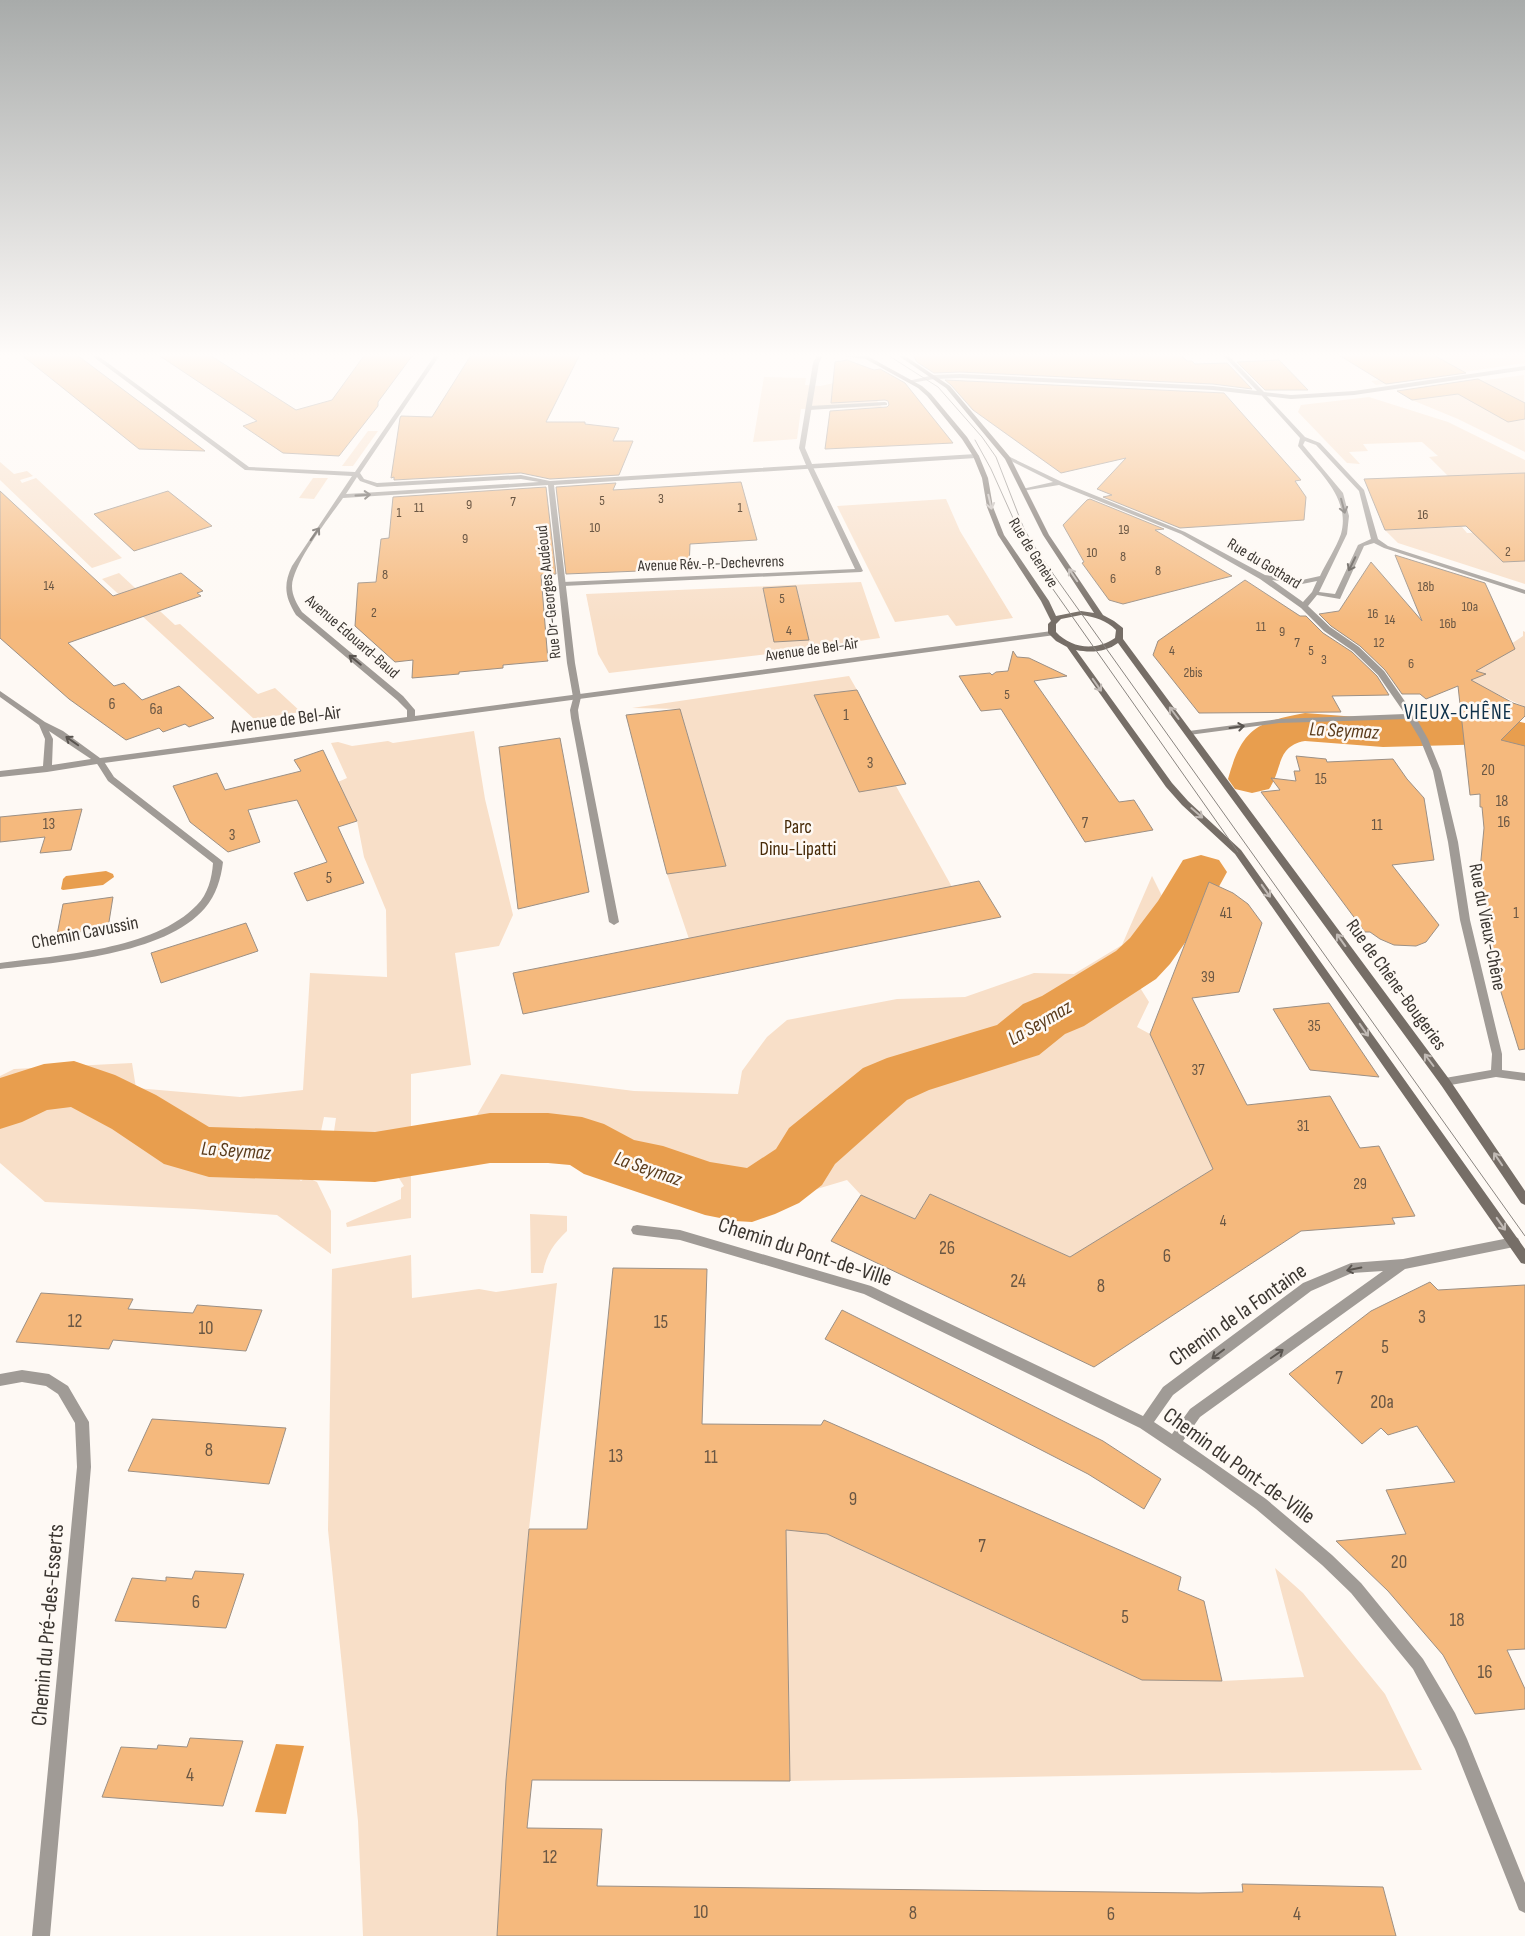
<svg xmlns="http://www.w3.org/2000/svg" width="1525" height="1936" font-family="'Sofia Sans Condensed',sans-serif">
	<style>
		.green { fill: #f8dfc8; fill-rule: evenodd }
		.water { fill: #e89e4e }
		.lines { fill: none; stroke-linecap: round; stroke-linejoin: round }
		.river { fill: #e89e4e; fill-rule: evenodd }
		.building { fill: #f5b97d; stroke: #9c9085 }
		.pedestrian { fill: #a09b96; fill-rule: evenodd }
		.minor { fill: #a09b96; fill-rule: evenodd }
		.tertiary { fill: #a09b96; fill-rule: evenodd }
		.secondary { fill: #766e67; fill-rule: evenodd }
		.tram { stroke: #8a8580; stroke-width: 1 }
		.oneway { stroke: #59544f }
		.oneway2 { stroke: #c1bab5 }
		.labels { text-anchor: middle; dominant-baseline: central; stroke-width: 5; stroke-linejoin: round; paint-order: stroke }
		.far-number-label { font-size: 14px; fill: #6a5744 }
		.far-street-label { font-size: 16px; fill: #3b3631; stroke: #fef9f4 }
		.number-label { font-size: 16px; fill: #6a5744 }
		.street-label { font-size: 19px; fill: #3b3631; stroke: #fef9f4 }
		.park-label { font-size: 19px; fill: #462906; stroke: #fef9f4 }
		.near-number-label { font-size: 19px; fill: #6a5744 }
		.water-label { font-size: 20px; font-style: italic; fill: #5b3c1c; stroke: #fef9f4 }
		.quarter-label { font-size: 21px; letter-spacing: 1px; fill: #0f3049; stroke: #fef9f4 }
		.near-street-label { font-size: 22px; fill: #3b3631; stroke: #fef9f4 }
	</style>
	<rect width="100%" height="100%" fill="#fef9f4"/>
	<!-- green -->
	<g class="green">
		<polygon points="1390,352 1429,352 1440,358 1480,352 1491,358 1507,358 1497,352 1525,352 1525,363 1376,385 1371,381 1419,375"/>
		<polygon points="1524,375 1525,452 1458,419 1412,400 1431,397 1419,389"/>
		<polygon points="764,377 806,378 805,385 820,386 849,380 872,395 882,407 801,409 797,439 753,442"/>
		<polygon points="1369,397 1448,422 1525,460 1525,473 1448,476 1429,457 1438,456 1422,442 1363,444 1368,451 1349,452 1360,464 1347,463 1298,412 1301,405"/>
		<polygon points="368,431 378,431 353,466 342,466"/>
		<polygon points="0,462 14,474 27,471 33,476 20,480 22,483 36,478 122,558 92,568 0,480"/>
		<polygon points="313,478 328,478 314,499 299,498"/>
		<polygon points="946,499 960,531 1013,618 956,626 948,615 895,622 837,506"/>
		<polygon points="1462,527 1467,533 1525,530 1525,584 1398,543 1385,530"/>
		<polygon points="119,573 175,625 180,624 258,694 275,688 301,712 254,719 102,579"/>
		<path d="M861,582L880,638L776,653L771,650L768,654L609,673L598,654L586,594ZM796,586L809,640L774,642L763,588Z"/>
		<polygon points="1523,631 1525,632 1525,707 1470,681 1483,673 1453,663 1505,648 1523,636"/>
		<polygon points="849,676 857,690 814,695 859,791 896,786 952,887 689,939 667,874 726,866 680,709 632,708"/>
		<polygon points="474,731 485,799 513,915 499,946 455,953 471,1065 411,1074 411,1131 333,1138 336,1118 324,1117 314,1165 297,1164 290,1170 301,1181 306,1177 317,1182 331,1211 331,1254 277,1215 194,1209 45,1202 0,1163 0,1076 14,1069 132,1063 136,1088 240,1097 303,1090 310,973 387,977 386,910 364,857 357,821 338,782 347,778 331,743 338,742 352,746 388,741 393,743"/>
		<polygon points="1152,876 1166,904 1127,967 1149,1002 1137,1027 1150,1034 1213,1169 1070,1257 930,1194 915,1219 861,1195 847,1180 780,1200 760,1203 736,1201 641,1182 599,1157 573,1149 470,1127 501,1074 634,1091 738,1094 742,1071 767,1037 787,1020 897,999 965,997 1034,973 1074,974 1122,945"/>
		<polygon points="411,1170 411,1218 347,1227 346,1223 401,1199 401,1188 404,1186 395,1172"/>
		<path d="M530,1214L567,1216V1231C554,1243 546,1255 543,1273H531Z"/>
		<polygon points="411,1255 412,1298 479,1289 496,1292 557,1283 529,1529 506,1780 497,1936 363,1936 358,1821 328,1530 332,1269"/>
		<polygon points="786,1530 827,1534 1115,1668 1138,1670 1142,1680 1222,1681 1304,1677 1275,1568 1303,1593 1385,1694 1422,1770 790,1781"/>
	</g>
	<!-- water -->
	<g class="water">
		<polygon points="106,871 113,874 114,877 103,885 63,890 61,889 63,879 66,876"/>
		<polygon points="276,1744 304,1746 286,1814 255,1812"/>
	</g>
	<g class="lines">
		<!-- river -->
		<g class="river">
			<path d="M1305,713L1383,719L1494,716L1525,723V751L1494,744L1383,747L1305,741C1276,746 1283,769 1269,789L1252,793L1235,789L1228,779C1242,729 1256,722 1305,713Z"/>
			<polygon points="1201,855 1219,860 1227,872 1199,923 1170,964 1156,979 1084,1026 1065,1034 1039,1055 929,1090 907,1100 835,1164 822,1185 799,1203 775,1214 752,1222 735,1221 705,1215 584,1174 570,1165 548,1163 490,1163 375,1182 209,1177 164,1164 112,1129 71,1107 47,1110 22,1122 0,1129 0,1078 44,1064 74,1061 115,1075 156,1095 209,1127 375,1132 490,1113 548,1113 582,1117 604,1124 634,1140 663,1146 710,1162 747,1168 776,1149 789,1128 863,1068 887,1058 997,1025 1023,1004 1042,996 1116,951 1130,938 1158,901 1183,860"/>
		</g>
	</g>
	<!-- building -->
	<g class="building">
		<polygon points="18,352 73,352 205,451 139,449"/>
		<polygon points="154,352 205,352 296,410 332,400 366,353 415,352 378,402 378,406 339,456 283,453 243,426 257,421"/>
		<polygon points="473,352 581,352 546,422 585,422 585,424 619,428 613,441 633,441 619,475 550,479 521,473 394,480 394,477 391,478 400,418 401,416 432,417"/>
		<polygon points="911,352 1173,352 1179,354 1187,361 1192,361 1195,364 1227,363 1252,389 1213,384 960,372 934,373 917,362"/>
		<polygon points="1334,352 1428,352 1466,373 1386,384"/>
		<polygon points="847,360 874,370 880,369 905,383 953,443 825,449 830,411 887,407 889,405 888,401 885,400 831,403 835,362"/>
		<polygon points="1279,360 1308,390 1265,390 1237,362"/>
		<polygon points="1478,379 1525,403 1525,419 1508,422 1458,394 1412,400 1397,391"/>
		<polygon points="945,380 1224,393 1301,480 1295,481 1306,497 1304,520 1180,528 1103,497 1112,495 1097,489 1126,458 1061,473 973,410 951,385"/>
		<polygon points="1525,473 1525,561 1503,562 1466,526 1385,530 1364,479"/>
		<polygon points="741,482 757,540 690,544 689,569 566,574 556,487 616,483 613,490"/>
		<polygon points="546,487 556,574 541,575 548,661 503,665 503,668 459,672 459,674 412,678 413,660 395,662 355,626 358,583 376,582 381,539 389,538 393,497"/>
		<polygon points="0,491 113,596 181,573 203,591 197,593 201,596 68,643 114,686 124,683 142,700 179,686 214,718 189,727 185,724 163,732 159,728 126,740 69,699 0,638"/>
		<polygon points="168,491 212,526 134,551 94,514"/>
		<polygon points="1090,499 1164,529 1155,530 1232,576 1123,604 1109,600 1082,563 1084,562 1063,525 1087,500"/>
		<polygon points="1395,555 1485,583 1515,649 1476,671 1486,674 1471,680 1513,703 1525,707 1525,716 1501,740 1525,746 1525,1049 1519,1050 1491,960 1485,928 1490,929 1480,870 1484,828 1482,807 1480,807 1480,794 1470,795 1458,686 1426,699 1420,694 1402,694 1385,670 1360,646 1331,626 1319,614 1339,611 1371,562 1422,621"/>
		<polygon points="1245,580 1300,616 1306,616 1323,633 1352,652 1377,676 1389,695 1332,696 1341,712 1199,713 1153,655 1158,641"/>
		<polygon points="796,586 809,640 774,642 763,588"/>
		<polygon points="1013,651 1017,657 1029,658 1067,676 1034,681 1119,802 1134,800 1153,830 1085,842 1001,709 981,711 959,676 990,673 992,675 996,672 1008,671"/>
		<polygon points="857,690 880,735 906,784 859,792 814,695"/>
		<polygon points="680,709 726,866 667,874 626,715"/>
		<polygon points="560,738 589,892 518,909 499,747"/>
		<polygon points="323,750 357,821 338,827 364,883 307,901 294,873 327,862 297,800 248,810 260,842 228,852 190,822 173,786 217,773 225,790 301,771 294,760"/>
		<polygon points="1296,756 1326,759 1327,762 1393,759 1407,779 1424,798 1434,860 1392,865 1439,925 1426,942 1416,946 1394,945 1380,939 1370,932 1365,932 1261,792 1280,790 1271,778 1296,781 1294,771 1300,771"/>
		<polygon points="82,809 71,850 40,853 45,837 0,842 0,817"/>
		<polygon points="979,881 1001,917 523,1014 513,973"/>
		<polygon points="1209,882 1233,893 1248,904 1262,923 1239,992 1192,998 1247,1105 1330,1096 1360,1148 1379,1146 1415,1216 1392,1218 1395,1224 1301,1231 1094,1367 831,1241 861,1195 915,1219 930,1194 1070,1257 1213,1169 1150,1034"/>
		<polygon points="113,897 108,928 57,935 63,904"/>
		<polygon points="246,923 258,951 161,983 151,953"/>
		<polygon points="1329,1003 1379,1077 1310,1070 1273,1009"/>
		<polygon points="613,1268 707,1269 702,1424 821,1425 824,1420 1181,1577 1178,1590 1204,1601 1222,1681 1142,1680 827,1534 786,1530 790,1781 532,1780 527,1828 602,1829 597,1886 1199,1893 1243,1892 1242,1884 1383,1887 1396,1936 497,1936 506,1780 529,1529 587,1529"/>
		<polygon points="1430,1282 1438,1290 1525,1285 1525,1649 1507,1650 1525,1689 1525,1709 1475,1714 1443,1655 1388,1591 1336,1541 1406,1534 1386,1490 1455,1482 1417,1426 1388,1435 1381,1428 1362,1444 1289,1374 1371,1311"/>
		<polygon points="41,1293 133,1299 128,1309 193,1313 197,1305 262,1310 246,1351 113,1340 109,1349 16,1342"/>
		<polygon points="842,1310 1103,1441 1161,1479 1144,1509 1088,1474 825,1339"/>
		<polygon points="152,1419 286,1428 269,1484 128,1471"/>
		<polygon points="195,1571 244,1574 226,1628 115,1621 132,1578 166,1581 166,1577 192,1579"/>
		<polygon points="190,1738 243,1741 223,1806 102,1797 121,1747 157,1749 158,1745 187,1747"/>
	</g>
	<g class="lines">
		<!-- pedestrian -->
		<g class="pedestrian">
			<polygon points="885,402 887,403 887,405 809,410 806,408 809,406"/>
			<polygon points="810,465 813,467 863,571 861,572 563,586 559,584 563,582 855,569 807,467"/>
			<polygon points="574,695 580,695 581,697 578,710 579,718 619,922 614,925 609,922 571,718 570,710"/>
		</g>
		<!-- minor -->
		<g class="minor">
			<path d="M87,352H93L249,467L355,472L437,352H442L360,473L364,479L377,483L521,475L550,481L806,465L799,448L813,363L819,352H841L867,357L864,359L824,353L819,363L805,448L812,464L976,454L979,456L976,458L554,485L575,663L581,697L577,699L573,697L567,663L548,485L343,498C329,518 293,563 292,586C292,596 297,604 302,612L403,696L415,710V719L411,721L407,719V710L397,700L296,615C285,597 283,585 292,566L352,476L245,470ZM357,477L360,481L377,487L521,479L539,482L346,494Z"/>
			<path d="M1264,393L1305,437L1320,443L1364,490L1378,539L1388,546L1525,590V594L1384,548L1374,543L1364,546L1340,599L1317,595L1308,606L1330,627L1359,647L1384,671L1415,716L1428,739L1441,771L1458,842L1470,920L1502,1054V1070L1525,1073V1081L1496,1077L1445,1086L1441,1085L1440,1082L1441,1079L1445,1078L1491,1070L1492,1054L1460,920L1448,842L1433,771L1420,739L1408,719L1279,723L1189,735L1185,733L1189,731L1279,719L1405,714L1378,675L1353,651L1324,631L1301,608L1260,579L1181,534L1059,485L1022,491V489L1053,482L1005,458L1010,457L1062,482L1185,532L1265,575L1302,580L1320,576C1326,563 1336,548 1341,534C1351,498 1318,471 1298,446L1300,438L1262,396V394ZM1305,441L1316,445L1359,491L1371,539L1358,545L1335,594L1319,592L1347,534L1349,516L1343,493L1303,445ZM1272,580L1302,584L1317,581L1312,592L1303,602Z"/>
			<path d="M100,759L103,760L114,777L221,860L223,862C221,879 216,895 205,908C165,955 59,962 0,969V963C59,955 154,950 197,905C208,894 212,878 213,863L108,781L96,762Z"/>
			<path d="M637,1225L680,1230L871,1286L1143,1416L1163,1387L1303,1283L1351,1263L1403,1259L1514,1237L1518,1238L1520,1242L1518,1246L1514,1247L1405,1269L1200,1417L1183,1441L1266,1499L1332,1555L1361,1583L1423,1659L1455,1713L1467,1739L1525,1883V1913L1519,1910L1455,1749L1443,1725L1413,1669L1351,1593L1322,1565L1256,1509L1204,1471L1140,1428L864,1294L680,1240L637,1235L633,1234L631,1230L633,1226ZM1383,1271L1190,1409L1172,1434L1154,1422L1173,1395L1311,1291L1352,1273Z"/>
			<polygon points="22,1370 49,1374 68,1386 89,1422 91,1467 50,1936 32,1936 77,1467 75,1423 58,1394 46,1386 22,1382 0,1386 0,1374"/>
		</g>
		<!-- tertiary -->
		<g class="tertiary">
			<polygon points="1220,352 1225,352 1264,392 1291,395 1354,391 1525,366 1525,370 1354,395 1291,399 1213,390 960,378 934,379 911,383 908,381 934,375 960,374 1213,386 1257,391"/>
			<path d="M1052,631L1056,633L1055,635L104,763L100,765L97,764L47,772L0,777V771L43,766L45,739L39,725L0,697V691L45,722L63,731L100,758ZM49,731L91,759L52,765L53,739Z"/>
		</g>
		<!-- secondary -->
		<path class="secondary" d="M853,352H860L922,386L931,394L967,437L979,456L988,478L993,507L1004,535L1049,601L1056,616L1081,611L1094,613L1043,535L1005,459L946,388L893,352H899L950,386L1010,457L1049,535L1103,615L1114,621L1123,628V639L1449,1079L1525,1191V1205L1521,1203L1441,1085L1118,643C1106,652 1091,653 1076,650L1172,783L1188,801L1241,850L1525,1249V1264L1521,1263L1235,854L1182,805L1166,787L1067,647L1056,641L1048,633V624L1051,621L1041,601L998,535L987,507L982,478L973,456L962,439L927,396L918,388ZM1081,615C1095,617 1106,620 1116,630L1115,638C1096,651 1072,649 1056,632V624L1061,619Z"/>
		<!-- tram -->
		<g class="tram">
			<polyline points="883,352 938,387 982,437 996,457 1024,529 1041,557 1525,1236"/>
			<polyline points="975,440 991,469 1031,558 1238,852"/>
		</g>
	</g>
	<!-- one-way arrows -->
	<defs><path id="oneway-shaft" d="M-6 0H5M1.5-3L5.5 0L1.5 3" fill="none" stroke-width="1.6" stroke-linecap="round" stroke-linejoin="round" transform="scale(1.25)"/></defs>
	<g class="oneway">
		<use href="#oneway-shaft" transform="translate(363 495) rotate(-3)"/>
		<use href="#oneway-shaft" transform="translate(1343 506) rotate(75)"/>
		<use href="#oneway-shaft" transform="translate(315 534) rotate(-55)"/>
		<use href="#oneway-shaft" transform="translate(1352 564) rotate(116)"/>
		<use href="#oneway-shaft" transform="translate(355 660) rotate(-141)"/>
		<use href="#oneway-shaft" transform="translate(1237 727) rotate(-8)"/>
		<use href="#oneway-shaft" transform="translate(72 741) rotate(-145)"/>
		<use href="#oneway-shaft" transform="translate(1354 1269) rotate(169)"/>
		<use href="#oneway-shaft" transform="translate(1218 1354) rotate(143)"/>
		<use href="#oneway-shaft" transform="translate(1277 1354) rotate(-35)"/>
	</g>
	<g class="oneway2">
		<use href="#oneway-shaft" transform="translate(990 502) rotate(77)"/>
		<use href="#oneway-shaft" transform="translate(1073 575) rotate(-124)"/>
		<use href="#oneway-shaft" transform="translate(1097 685) rotate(55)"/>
		<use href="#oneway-shaft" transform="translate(1174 713) rotate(-127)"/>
		<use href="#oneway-shaft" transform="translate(1197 813) rotate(41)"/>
		<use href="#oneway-shaft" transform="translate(1266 891) rotate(55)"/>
		<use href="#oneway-shaft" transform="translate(1341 940) rotate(-126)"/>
		<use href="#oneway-shaft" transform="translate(1364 1030) rotate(55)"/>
		<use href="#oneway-shaft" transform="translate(1429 1060) rotate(-127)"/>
		<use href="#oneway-shaft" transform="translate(1498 1159) rotate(-124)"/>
		<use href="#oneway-shaft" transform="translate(1501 1224) rotate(55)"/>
	</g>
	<!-- sky -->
	<linearGradient id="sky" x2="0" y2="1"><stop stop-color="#a8abaa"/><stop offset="0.57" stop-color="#fffcfa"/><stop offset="1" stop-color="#fffcfa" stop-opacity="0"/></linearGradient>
	<rect width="1525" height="623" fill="url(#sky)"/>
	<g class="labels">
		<!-- far-number labels -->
		<g class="far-number-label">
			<text x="661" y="498">3</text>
			<text x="602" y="500">5</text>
			<text x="513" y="501">7</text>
			<text x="469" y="504">9</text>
			<text x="419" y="507">11</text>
			<text x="740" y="507">1</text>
			<text x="399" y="512">1</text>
			<text x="1423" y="514">16</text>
			<text x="595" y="527">10</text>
			<text x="1124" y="529">19</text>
			<text x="465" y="538">9</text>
			<text x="1508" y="551">2</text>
			<text x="1092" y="552">10</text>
			<text x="1123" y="556">8</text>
			<text x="1158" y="570">8</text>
			<text x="385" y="574">8</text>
			<text x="1113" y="578">6</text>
			<text x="49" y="585">14</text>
			<text x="1426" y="586">18b</text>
			<text x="782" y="598">5</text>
			<text x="1470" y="606">10a</text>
			<text x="374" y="612">2</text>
			<text x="1373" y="613">16</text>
			<text x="1390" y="619">14</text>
			<text x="1448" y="623">16b</text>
			<text x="1261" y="626">11</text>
			<text x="789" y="630">4</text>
			<text x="1282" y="631">9</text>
			<text x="1297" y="642">7</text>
			<text x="1379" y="642">12</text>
			<text x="1172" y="650">4</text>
			<text x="1311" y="650">5</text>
			<text x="1324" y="659">3</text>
			<text x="1411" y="663">6</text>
			<text x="1193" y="672">2bis</text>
			<text x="1007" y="694">5</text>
		</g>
		<!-- far-street labels -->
		<g class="far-street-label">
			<text transform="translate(1033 553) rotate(58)">Rue de Genève</text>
			<text transform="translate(711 564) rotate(-2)">Avenue Rév.-P.-Dechevrens</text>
			<text transform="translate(1264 564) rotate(31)">Rue du Gothard</text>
			<text transform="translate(549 592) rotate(-96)">Rue Dr-Georges Audéoud</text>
			<text transform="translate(352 637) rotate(41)">Avenue Edouard-Baud</text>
			<text transform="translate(812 650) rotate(-8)">Avenue de Bel-Air</text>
		</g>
		<!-- number labels -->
		<g class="number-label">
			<text x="112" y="704">6</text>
			<text x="156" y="709">6a</text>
			<text x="846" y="715">1</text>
			<text x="870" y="763">3</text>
			<text x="1488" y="770">20</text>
			<text x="1321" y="779">15</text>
			<text x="1502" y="801">18</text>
			<text x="1504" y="822">16</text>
			<text x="1085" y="823">7</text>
			<text x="49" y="824">13</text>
			<text x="1377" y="825">11</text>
			<text x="232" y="835">3</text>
			<text x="329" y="878">5</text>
			<text x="1226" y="913">41</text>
			<text x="1516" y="913">1</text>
			<text x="1208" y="977">39</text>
			<text x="1314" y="1026">35</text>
			<text x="1198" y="1070">37</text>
			<text x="1303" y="1126">31</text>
			<text x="1360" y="1184">29</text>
			<text x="1223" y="1221">4</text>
		</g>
		<!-- street labels -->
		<g class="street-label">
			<text transform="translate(286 720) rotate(-8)">Avenue de Bel-Air</text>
			<text transform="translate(1487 927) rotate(79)">Rue du Vieux-Chêne</text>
			<text transform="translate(85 933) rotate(-11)">Chemin Cavussin</text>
			<text transform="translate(1396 985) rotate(54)">Rue de Chêne-Bougeries</text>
		</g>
		<!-- park labels -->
		<g class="park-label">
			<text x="798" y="827">Parc<tspan x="798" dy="22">Dinu-Lipatti</tspan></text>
		</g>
		<!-- near-number labels -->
		<g class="near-number-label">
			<text x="947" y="1248">26</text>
			<text x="1167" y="1256">6</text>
			<text x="1018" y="1281">24</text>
			<text x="1101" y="1286">8</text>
			<text x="1422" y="1317">3</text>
			<text x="75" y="1321">12</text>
			<text x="661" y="1322">15</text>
			<text x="206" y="1328">10</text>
			<text x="1385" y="1347">5</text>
			<text x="1339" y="1378">7</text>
			<text x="1382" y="1402">20a</text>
			<text x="209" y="1450">8</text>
			<text x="616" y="1456">13</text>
			<text x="711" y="1457">11</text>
			<text x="853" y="1499">9</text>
			<text x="982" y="1546">7</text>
			<text x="1399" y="1562">20</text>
			<text x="196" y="1602">6</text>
			<text x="1125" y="1617">5</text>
			<text x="1457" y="1620">18</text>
			<text x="1485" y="1672">16</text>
			<text x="190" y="1775">4</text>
			<text x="550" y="1857">12</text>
			<text x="701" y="1912">10</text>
			<text x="913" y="1913">8</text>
			<text x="1111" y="1914">6</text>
			<text x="1297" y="1914">4</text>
		</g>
		<!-- water labels -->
		<g class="water-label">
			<text transform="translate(1344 731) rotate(3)">La Seymaz</text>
			<text transform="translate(1040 1023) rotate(-30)">La Seymaz</text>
			<text transform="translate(236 1151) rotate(4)">La Seymaz</text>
			<text transform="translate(648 1169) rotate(19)">La Seymaz</text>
		</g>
		<!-- quarter labels -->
		<g class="quarter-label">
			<text x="1458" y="712">VIEUX-CHÊNE</text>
		</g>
		<!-- near-street labels -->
		<g class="near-street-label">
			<text transform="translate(805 1252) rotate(18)">Chemin du Pont-de-Ville</text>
			<text transform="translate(1238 1315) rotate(-35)">Chemin de la Fontaine</text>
			<text transform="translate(1239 1466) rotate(36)">Chemin du Pont-de-Ville</text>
			<text transform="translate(48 1625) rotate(-85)">Chemin du Pré-des-Esserts</text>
		</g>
	</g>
</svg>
